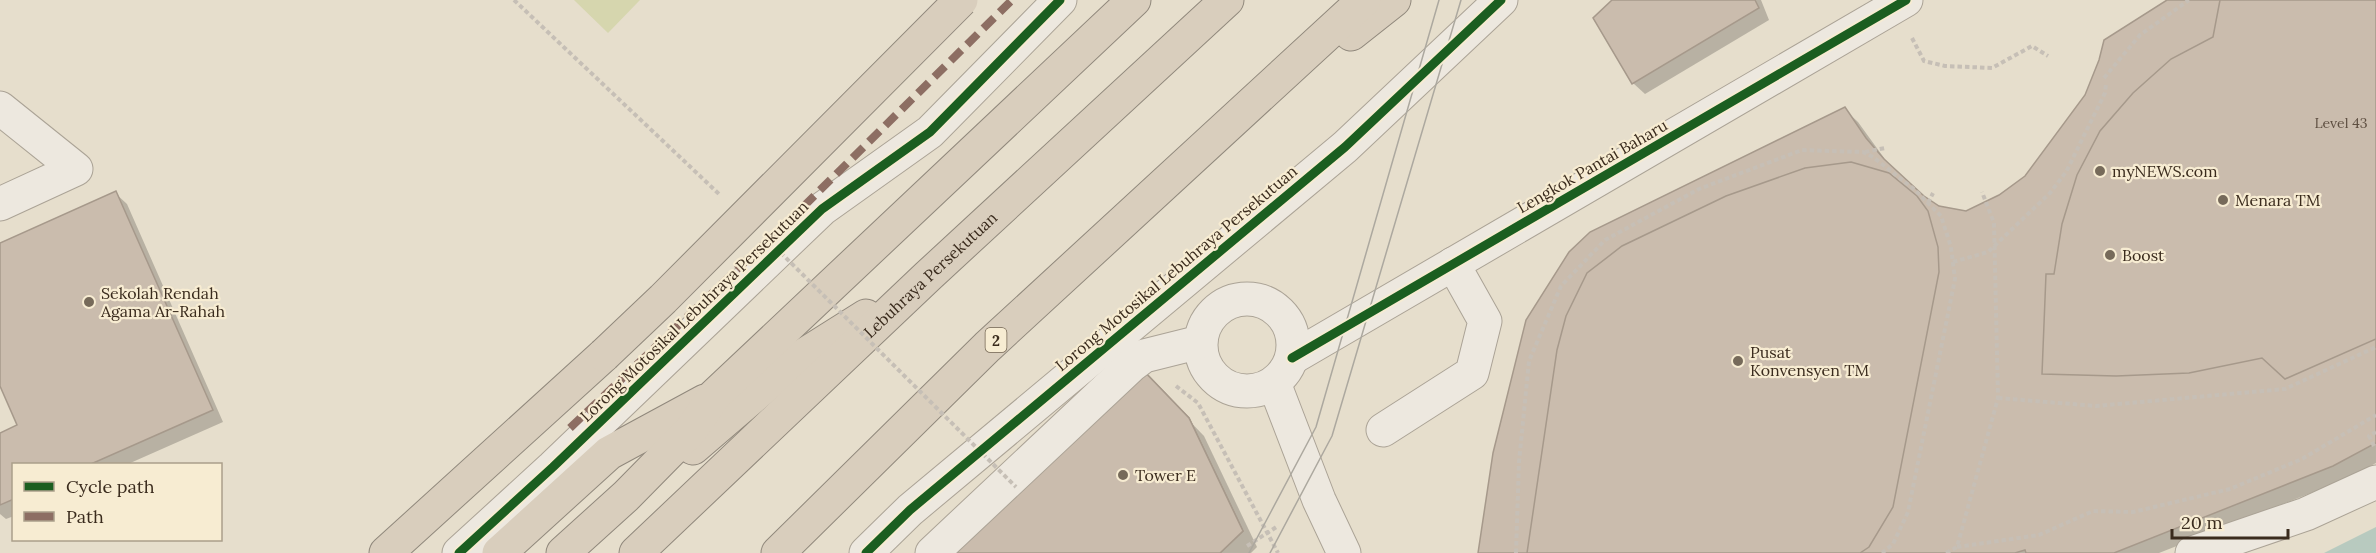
<svg xmlns="http://www.w3.org/2000/svg" width="2376" height="553" font-family="Lora,serif">
	<style>
		.green { fill: #d6d6ae }
		.water { fill: #b8cabf }
		.shadow { fill: #0003 }
		.building { fill: #cabcad; stroke: #a6998b; stroke-width: 1.5 }
		.lines { fill: none; stroke-linecap: round; stroke-linejoin: round }
		.minor-casing { stroke: #aba396; stroke-width: 35 }
		.highway-casing { stroke: #90887c; stroke-width: 35 }
		.path { stroke: #c6bfb6; stroke-width: 4; stroke-dasharray: 4.5 3; stroke-linecap: butt }
		.minor { stroke: #ede8df; stroke-width: 33 }
		.highway { stroke: #d9cebd; stroke-width: 33 }
		.tram { stroke: #aca89f; stroke-width: 1.5 }
		.highway-bridge-casing { stroke: #90887c; stroke-width: 35; stroke-linecap: butt }
		.path-bridge { stroke: #c6bfb6; stroke-width: 4; stroke-dasharray: 4.5 3; stroke-linecap: butt }
		.highway-bridge { stroke: #d9cebd; stroke-width: 33 }
		.quiet { stroke: #8d6e63; stroke-width: 8; stroke-dasharray: 15 8; stroke-linecap: butt }
		.cycleway-casing { stroke: #f7ecd2; stroke-width: 13 }
		.cycleway { stroke: #1b5e20; stroke-width: 9 }
		.poi-dot { fill: #766a5a; stroke: #f7ecd2; stroke-width: 2 }
		.labels { text-anchor: middle; dominant-baseline: central; stroke-width: 4.5; stroke-linejoin: round; paint-order: stroke }
		.number-label { font-size: 14px; fill: #5e4f41 }
		.shield { fill: #f7ecd2; stroke: #736553; stroke-width: 1.5 }
		.shield-label { font-size: 15px; font-weight: bold; fill: #3a2b1d }
		.street-label { font-size: 16px; fill: #3a2b1d; stroke: #f7ecd2 }
		.poi-label { font-size: 16px; fill: #3a2b1d; stroke: #f7ecd2; text-anchor: start }
	</style>
	<rect width="100%" height="100%" fill="#e6decc"/>
	<!-- green -->
	<polygon class="green" points="574,0 640,0 608,33"/>
	<!-- water -->
	<polygon class="water" points="2376,527 2376,553 2324,553"/>
	<!-- shadow -->
	<g class="shadow">
		<polygon points="1615,0 1761,0 1769,20 1645,94 1633,83"/>
		<polygon points="2169,0 2376,0 2376,463 2346,479 2159,553 1479,553 1844,109 1858,122 1892,169 1923,198 1938,208 1966,213 2000,196 2026,177"/>
		<polygon points="115,193 127,204 223,422 128,464 14,464 14,516 6,519 0,514 0,435 19,426 0,382 0,245"/>
		<polygon points="1155,385 1204,436 1257,547 1251,553 952,553"/>
	</g>
	<!-- building -->
	<g class="building">
		<polygon points="1612,0 1755,0 1759,8 1632,84 1593,18"/>
		<polygon points="2167,0 2376,0 2376,443 2333,466 2114,553 2026,553 2025,550 2015,553 1478,553 1493,453 1526,320 1569,252 1590,232 1845,107 1866,138 1884,159 1924,196 1939,206 1966,211 1999,195 2025,176 2085,95 2099,60 2104,40"/>
		<polygon points="2220,0 2376,0 2376,339 2285,379 2262,358 2189,373 2116,376 2042,374 2046,274 2054,274 2062,224 2077,175 2100,131 2133,93 2171,59 2213,37"/>
		<polygon points="1851,162 1889,173 1917,196 1928,211 1938,247 1939,272 1893,507 1869,547 1860,553 1527,553 1557,350 1566,316 1587,273 1622,246 1726,196 1805,168"/>
		<polygon points="116,191 213,410 91,464 14,464 14,499 0,505 0,433 17,425 0,386 0,243"/>
		<polygon points="1140,367 1189,418 1243,531 1220,553 950,553"/>
		<polygon points="1140,367 1189,418 1243,531 1220,553 950,553"/>
	</g>
	<g class="lines">
		<defs>
			<g id="minor">
				<polyline points="0,108 76,169 0,204"/>
				<circle cx="1247" cy="345" r="46"/>
				<polyline points="1292,358 1906,0"/>
				<polyline points="1274,383 1319,500 1344,553"/>
				<polyline points="1383,430 1472,373 1485,321 1453,264"/>
				<polyline points="459,553 553,467 822,209 930,132 1060,0"/>
				<polyline points="866,553 910,510 1345,147 1501,0"/>
				<polyline points="932,553 1132,365 1144,356 1200,342"/>
				<polyline points="2192,553 2306,514 2376,482"/>
			</g>
			<g id="highway">
				<polyline points="1351,34 1394,0"/>
				<polyline points="693,448 793,362 866,316"/>
				<polyline points="386,553 604,355"/>
				<polyline points="499,553 609,453 705,401"/>
				<polyline points="563,553 626,496 691,430 715,395 1134,0"/>
				<path id="s1" d="M636,553L928,276L1227,0"/>
				<polyline points="778,553 987,347 1364,0"/>
			</g>
		</defs>
		<!-- minor casing -->
		<use href="#minor" class="minor-casing"/>
		<!-- highway casing -->
		<use href="#highway" class="highway-casing"/>
		<!-- path -->
		<g class="path">
			<polyline points="1912,38 1924,61 1945,66 1992,68 2032,46 2048,56"/>
			<polyline points="2104,78 2140,35 2189,0"/>
			<polyline points="1865,152 1885,148"/>
			<polyline points="1928,203 1933,193"/>
			<polyline points="1953,262 1988,252 2050,193 2066,172 2105,93 2106,84"/>
			<polyline points="1176,386 1198,403 1278,553"/>
			<polyline points="1998,398 2096,406 2285,389 2376,347"/>
			<polyline points="2374,446 2369,436 2376,432"/>
			<polyline points="1247,546 1278,526"/>
			<polyline points="1957,547 2039,535 2093,511 2133,512 2230,489 2302,459 2376,415"/>
			<polyline points="1516,553 1519,462 1529,361 1561,286 1605,240 1699,189 1802,150 1863,152 1873,157 1915,190 1941,216 1951,247 1955,279 1908,512 1893,544 1882,553"/>
			<polyline points="1946,553 1957,547 1998,398 1994,223 1982,192"/>
		</g>
		<!-- minor -->
		<use href="#minor" class="minor"/>
		<!-- highway -->
		<use href="#highway" class="highway"/>
		<!-- tram -->
		<g class="tram">
			<polyline points="1249,553 1316,427 1439,0"/>
			<polyline points="1270,553 1332,436 1461,0"/>
		</g>
		<defs>
			<polyline id="highway-bridge" points="604,355 663,299 961,0"/>
		</defs>
		<!-- highway-bridge casing -->
		<use href="#highway-bridge" class="highway-bridge-casing"/>
		<!-- path-bridge -->
		<g class="path-bridge">
			<polyline points="514,0 719,194"/>
			<polyline points="770,242 1016,487"/>
		</g>
		<!-- highway-bridge -->
		<use href="#highway-bridge" class="highway-bridge"/>
		<!-- quiet -->
		<polyline class="quiet" points="570,428 803,207 1012,0"/>
		<defs>
			<g id="cycleway">
				<polyline points="1292,358 1906,0"/>
				<polyline points="459,553 553,467 822,209 930,132 1060,0"/>
				<polyline points="866,553 910,510 1345,147 1501,0"/>
			</g>
		</defs>
		<!-- cycleway casing -->
		<use href="#cycleway" class="cycleway-casing"/>
		<!-- cycleway -->
		<use href="#cycleway" class="cycleway"/>
	</g>
	<!-- markers -->
	<g class="poi-dot">
		<circle cx="2100" cy="171" r="6"/>
		<circle cx="2223" cy="200" r="6"/>
		<circle cx="2110" cy="255" r="6"/>
		<circle cx="89" cy="302" r="6"/>
		<circle cx="1738" cy="361" r="6"/>
		<circle cx="1123" cy="475" r="6"/>
	</g>
	<g class="labels">
		<!-- number labels -->
		<g class="number-label">
			<text x="2341" y="123">Level 43</text>
		</g>
		<!-- shield labels -->
		<rect class="shield" x="985.5" y="328" width="21" height="24" rx="4.5"/>
		<g class="shield-label">
			<text x="996" y="340">2</text>
		</g>
		<!-- street labels -->
		<g class="street-label">
			<text transform="translate(1592 166) rotate(-30)">Lengkok Pantai Baharu</text>
			<text transform="translate(1176 268) rotate(-40)">Lorong Motosikal Lebuhraya Persekutuan</text>
			<text stroke="none"><textPath href="#s1" startOffset="405">Lebuhraya Persekutuan</textPath></text>
			<text transform="translate(694 311) rotate(-44)">Lorong Motosikal Lebuhraya Persekutuan</text>
		</g>
		<!-- poi labels -->
		<g class="poi-label">
			<text x="2112" y="171">myNEWS.com</text>
			<text x="2235" y="200">Menara TM</text>
			<text x="2122" y="255">Boost</text>
			<text x="101" y="293">Sekolah Rendah<tspan x="101" dy="18">Agama Ar-Rahah</tspan></text>
			<text x="1750" y="352">Pusat<tspan x="1750" dy="18">Konvensyen TM</tspan></text>
			<text x="1135" y="475">Tower E</text>
		</g>
	</g>
	<!-- legend -->
	<rect x="12" y="463" width="210" height="78" fill="#f7ecd2" stroke="#ab9f8a" stroke-width="1.5"/>
	<rect x="24" y="482" width="30" height="9" fill="#1b5e20" stroke="#ab9f8a" stroke-width="1.5"/>
	<text x="66" y="493" font-size="18" fill="#3a2b1d">Cycle path</text>
	<rect x="24" y="512" width="30" height="9" fill="#8d6e63" stroke="#ab9f8a" stroke-width="1.5"/>
	<text x="66" y="523" font-size="18" fill="#3a2b1d">Path</text>
	<!-- scale -->
	<path d="M2172 529v9h116v-9" fill="none" stroke="#3a2b1d" stroke-width="3"/>
	<text x="2181" y="529" font-size="18" fill="#3a2b1d" stroke="#f7ecd2" stroke-width="4.5" paint-order="stroke">20 m</text>
</svg>
